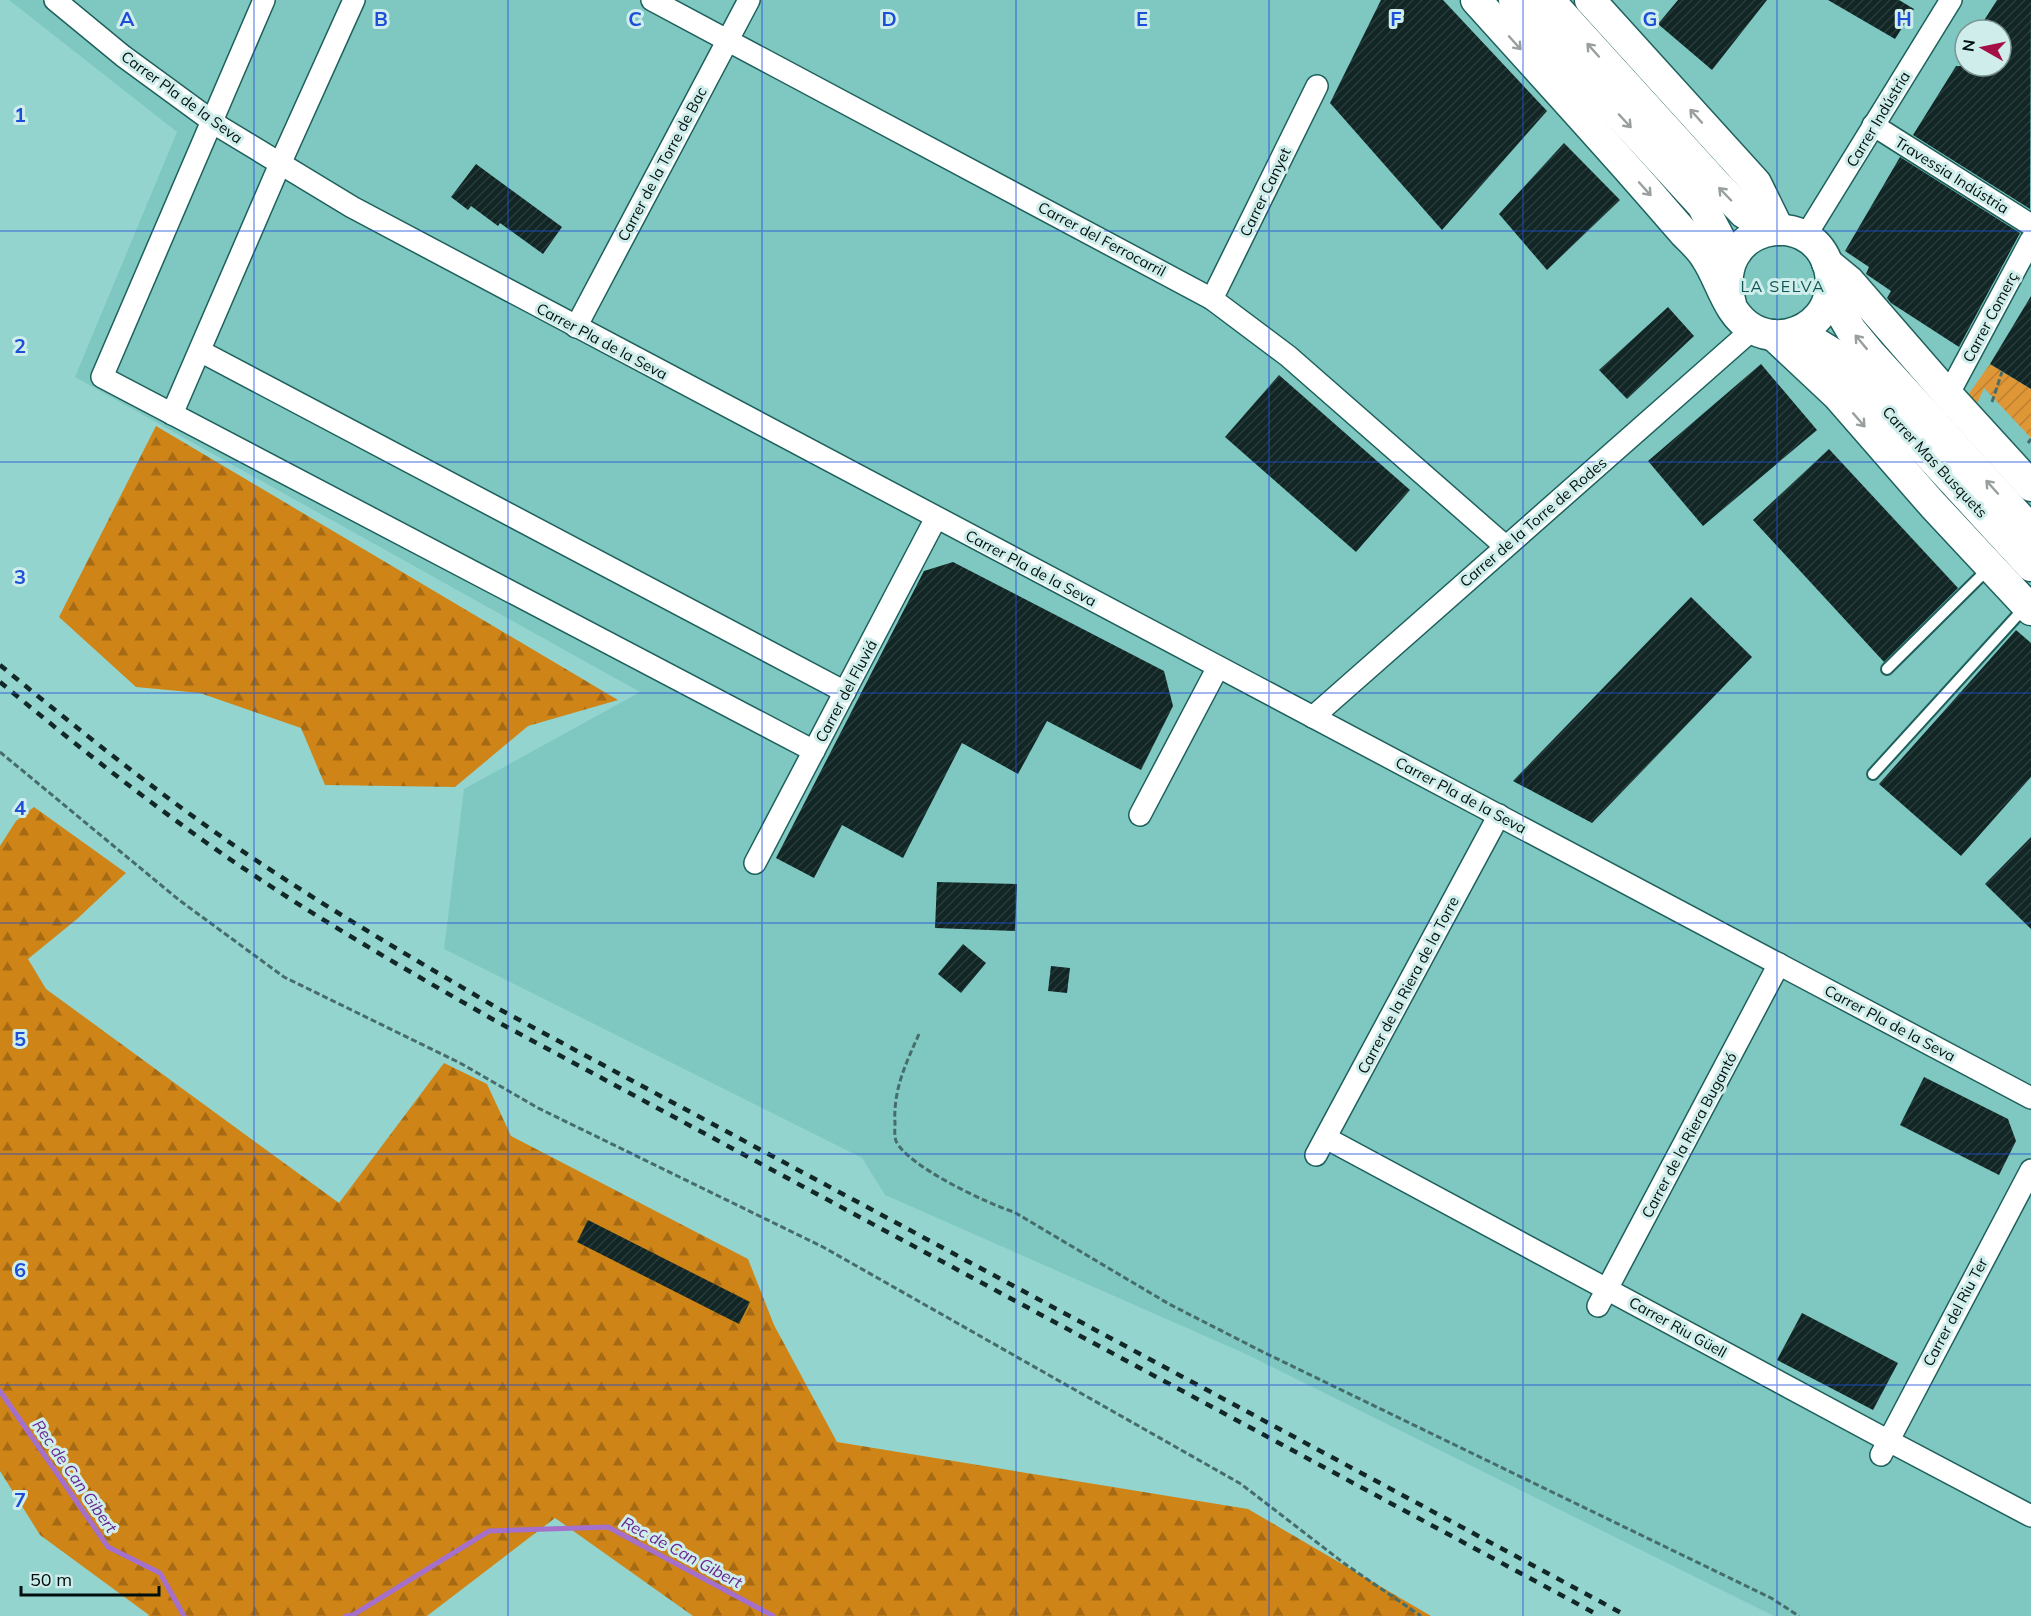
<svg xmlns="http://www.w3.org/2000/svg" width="2031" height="1616" font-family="Mulish,sans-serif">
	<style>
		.built { fill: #7fc8c2; fill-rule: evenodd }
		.forest { fill: url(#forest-firs) }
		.garden { fill: url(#garden-furrows) }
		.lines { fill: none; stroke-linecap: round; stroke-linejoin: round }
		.stream { stroke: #a470cb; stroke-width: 5 }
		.building { fill: url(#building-hatch) }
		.lane-casing { stroke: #1e605c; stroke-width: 14 }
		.street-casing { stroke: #1e605c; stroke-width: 24 }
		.secondary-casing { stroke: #1e605c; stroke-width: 33 }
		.path { stroke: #476d6a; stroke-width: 3; stroke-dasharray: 6 3; stroke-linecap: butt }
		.lane { stroke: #fff; stroke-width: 10 }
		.street { stroke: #fff; stroke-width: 21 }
		.secondary { stroke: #fff; stroke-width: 30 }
		.rail { stroke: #132826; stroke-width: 4.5; stroke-dasharray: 8 8; stroke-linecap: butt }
		.oneway { stroke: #999f9f }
		.grid { fill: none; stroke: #1d4ed8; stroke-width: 1.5; stroke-opacity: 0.55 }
		.labels { text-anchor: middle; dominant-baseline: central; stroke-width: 6; stroke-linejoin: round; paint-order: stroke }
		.street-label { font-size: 15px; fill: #000f0e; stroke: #cfeeeb }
		.neighbourhood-label { font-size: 16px; letter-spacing: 1.5px; fill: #105652; stroke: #cfeeeb }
		.water-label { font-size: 16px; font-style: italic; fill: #682591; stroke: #cfeeeb }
		.grid-label { font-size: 20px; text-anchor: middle; font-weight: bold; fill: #1d4ed8; stroke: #cfeeeb; stroke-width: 6; stroke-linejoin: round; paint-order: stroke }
	</style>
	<defs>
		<pattern id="forest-firs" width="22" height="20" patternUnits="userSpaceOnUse" patternTransform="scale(1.5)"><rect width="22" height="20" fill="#ce8417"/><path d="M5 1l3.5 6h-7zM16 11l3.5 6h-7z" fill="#a56a13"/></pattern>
		<pattern id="garden-furrows" width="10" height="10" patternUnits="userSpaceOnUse" patternTransform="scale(1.5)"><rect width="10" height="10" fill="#df9637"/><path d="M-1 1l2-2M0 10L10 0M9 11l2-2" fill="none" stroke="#be802f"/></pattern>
		<pattern id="building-hatch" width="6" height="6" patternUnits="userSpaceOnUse" patternTransform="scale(1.5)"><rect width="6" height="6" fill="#112625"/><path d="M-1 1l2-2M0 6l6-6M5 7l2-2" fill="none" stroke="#293c3b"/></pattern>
	</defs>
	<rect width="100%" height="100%" fill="#94d4cf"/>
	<!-- built -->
	<path class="built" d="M9,0H2031V1616H1774L1248,1355L885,1195L862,1158L444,949L464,789L640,692L75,377L177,132ZM1965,30H2001V66H1965Z"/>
	<!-- forest -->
	<g class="forest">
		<polygon points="156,426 618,700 528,726 455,787 325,785 301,728 200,693 136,687 59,617"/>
		<polygon points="34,807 126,873 77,919 28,959 46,989 339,1203 444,1063 487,1084 511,1136 748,1259 774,1325 837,1442 1248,1509 1431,1616 693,1616 555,1518 427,1616 148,1616 149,1615 40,1535 0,1471 0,846 16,821"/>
	</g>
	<!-- garden -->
	<polygon class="garden" points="1990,364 2031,389 2031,438 1984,388 1976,406 1968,395"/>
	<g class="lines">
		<!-- stream -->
		<g class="stream">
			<polyline points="0,1391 108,1547 160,1573 184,1616"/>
			<polyline points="346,1616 353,1615 489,1531 608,1527 773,1616"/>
		</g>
	</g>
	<!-- building -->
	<g class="building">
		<polygon points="1381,0 1443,0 1547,111 1442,230 1330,103"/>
		<polygon points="1678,0 1767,0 1712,70 1658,24"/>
		<polygon points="1828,0 1899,0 1914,9 1895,39"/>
		<polygon points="1997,0 2031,0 2030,209 1913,135 1956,66 2001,66 2001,30 1978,30"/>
		<polygon points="1564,143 1620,200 1547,270 1499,214"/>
		<polygon points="1900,157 2020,233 1959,347 1891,303 1887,298 1891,291 1866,274 1869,267 1845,251"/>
		<polygon points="476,164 562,227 543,254 500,223 498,226 471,206 468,210 451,197"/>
		<polygon points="2031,296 2031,389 1990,364"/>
		<polygon points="1668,307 1694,336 1627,399 1599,370"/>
		<polygon points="1761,364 1817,430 1703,526 1648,461"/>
		<polygon points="1279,375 1410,490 1356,552 1225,437"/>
		<polygon points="1829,449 1958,588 1884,662 1753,520"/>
		<polygon points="953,562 1164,671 1173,706 1141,770 1047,721 1018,774 962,743 903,858 842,825 814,878 776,858 924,571"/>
		<polygon points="1691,597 1752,657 1592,823 1513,781"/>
		<polygon points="2016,630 2031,643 2031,777 1961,856 1879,784"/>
		<polygon points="2031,837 2031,929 1985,884"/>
		<polygon points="937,882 1017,884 1015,931 935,928"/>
		<polygon points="963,944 986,963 961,993 938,974"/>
		<polygon points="1051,966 1070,968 1067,993 1048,991"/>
		<polygon points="1924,1077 2008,1119 2016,1141 1999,1175 1900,1125"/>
		<polygon points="588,1220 750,1302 739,1324 577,1242"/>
		<polygon points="1802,1313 1898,1363 1873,1410 1777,1360"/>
	</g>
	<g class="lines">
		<defs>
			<g id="lane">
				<polyline points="1887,669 1989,568"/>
				<polyline points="1873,774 2026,606"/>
			</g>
			<g id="street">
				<polyline points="55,0 123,56 220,127 352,207 2031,1098"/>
				<polyline points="264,0 102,377 814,751"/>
				<polyline points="652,0 1212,299 1288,356 1505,546"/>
				<polyline points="1873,125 2031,225"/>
				<polyline points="1805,237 1951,0"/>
				<polyline points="1212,299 1317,86"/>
				<polyline points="576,327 749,0"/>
				<polyline points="200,351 845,692"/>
				<polyline points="1948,395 2031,240"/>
				<polyline points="172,414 280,164 354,0"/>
				<polyline points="1313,717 1753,329"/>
				<polyline points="1140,815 1218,667"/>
				<polyline points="755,863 936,518"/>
				<polyline points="1326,1138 1887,1440 2031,1516"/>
				<polyline points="1316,1155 1499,815"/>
				<polyline points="1598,1306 1779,964"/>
				<polyline points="1881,1455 2031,1170"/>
			</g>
			<g id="secondary">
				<path d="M1476,0C1530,60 1584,119 1637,179C1653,197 1669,216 1685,234C1692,241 1701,249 1706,258C1721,280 1727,315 1753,329C1775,341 1803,335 1819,316C1830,303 1833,284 1829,268C1811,203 1708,225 1731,304"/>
				<polyline points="1514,0 1702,205 1731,260"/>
				<polyline points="1549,0 1718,186 1744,213 1770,230"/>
				<polyline points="1590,0 1756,183 1779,230"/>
				<polyline points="1827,263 1849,281 1948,395 2031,486"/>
				<polyline points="1830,294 1851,330 1870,353 2031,530"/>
				<polyline points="1773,335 1837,395 1933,505 2031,610"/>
				<polyline points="1784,335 1813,341 1839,357 2031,566"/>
			</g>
		</defs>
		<!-- lane casing -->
		<use href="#lane" class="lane-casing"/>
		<!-- street casing -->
		<use href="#street" class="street-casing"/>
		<!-- secondary casing -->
		<use href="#secondary" class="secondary-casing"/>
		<!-- path -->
		<g class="path">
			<polyline points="1992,402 2002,372"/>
			<polyline points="2028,443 2031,439"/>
			<polyline points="0,752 179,900 284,977 460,1063 538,1108 823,1247 1241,1484 1345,1564 1421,1616"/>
			<path d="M919,1034C906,1063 893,1090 895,1123C895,1129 894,1135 896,1141C907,1166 988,1204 1014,1212L1169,1304L1263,1352L1771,1598L1799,1616"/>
		</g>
		<!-- lane -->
		<use href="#lane" class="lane"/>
		<!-- street -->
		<use href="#street" class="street"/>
		<!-- secondary -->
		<use href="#secondary" class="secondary"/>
		<!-- rail -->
		<g class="rail">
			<path d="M0,665C69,722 139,778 212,830C304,895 402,952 499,1009L1627,1616"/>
			<path d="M0,682C66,737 134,791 204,841C297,907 396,964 494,1020L1600,1616"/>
		</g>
	</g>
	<!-- one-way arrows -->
	<defs><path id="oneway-shaft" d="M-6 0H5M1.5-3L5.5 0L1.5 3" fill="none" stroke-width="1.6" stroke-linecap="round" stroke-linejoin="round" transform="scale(1.5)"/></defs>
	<g class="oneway">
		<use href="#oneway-shaft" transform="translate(1515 43) rotate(48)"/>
		<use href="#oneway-shaft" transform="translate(1593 50) rotate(-132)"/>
		<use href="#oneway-shaft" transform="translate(1696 116) rotate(-132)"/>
		<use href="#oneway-shaft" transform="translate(1625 121) rotate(47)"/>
		<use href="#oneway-shaft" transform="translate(1645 189) rotate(48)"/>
		<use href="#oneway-shaft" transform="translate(1725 194) rotate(-134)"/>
		<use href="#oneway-shaft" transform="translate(1861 342) rotate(-130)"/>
		<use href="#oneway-shaft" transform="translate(1859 420) rotate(49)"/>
		<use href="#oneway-shaft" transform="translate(1992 487) rotate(-132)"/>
	</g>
	<!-- grid -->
	<path class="grid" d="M254,0V1616M508,0V1616M762,0V1616M1016,0V1616M1269,0V1616M1523,0V1616M1777,0V1616M0,231H2031M0,462H2031M0,693H2031M0,923H2031M0,1154H2031M0,1385H2031"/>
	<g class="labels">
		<!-- street labels -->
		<g class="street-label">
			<text transform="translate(182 97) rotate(36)">Carrer Pla de la Seva</text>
			<text transform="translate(1878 119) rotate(-59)">Carrer Indústria</text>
			<text transform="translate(662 164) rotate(-62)">Carrer de la Torre de Bac</text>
			<text transform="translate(1952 175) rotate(32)">Travessia Indústria</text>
			<text transform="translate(1265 192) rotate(-64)">Carrer Canyet</text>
			<text transform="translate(1102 239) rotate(28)">Carrer del Ferrocarril</text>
			<text transform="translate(1990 317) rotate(-62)">Carrer Comerç</text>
			<text transform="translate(602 341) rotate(28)">Carrer Pla de la Seva</text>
			<text transform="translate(1935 462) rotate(47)">Carrer Mas Busquets</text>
			<text transform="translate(1533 522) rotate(-41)">Carrer de la Torre de Rodes</text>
			<text transform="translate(1031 568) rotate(28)">Carrer Pla de la Seva</text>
			<text transform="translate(846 691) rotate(-62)">Carrer del Fluviá</text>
			<text transform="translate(1461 795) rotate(28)">Carrer Pla de la Seva</text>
			<text transform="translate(1408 985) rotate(-62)">Carrer de la Riera de la Torre</text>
			<text transform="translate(1890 1023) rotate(28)">Carrer Pla de la Seva</text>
			<text transform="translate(1689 1135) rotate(-62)">Carrer de la Riera Bugantó</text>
			<text transform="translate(1955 1312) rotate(-62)">Carrer del Riu Ter</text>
			<text transform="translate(1678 1327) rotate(29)">Carrer Riu Güell</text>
		</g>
		<!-- neighbourhood labels -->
		<g class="neighbourhood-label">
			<text x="1783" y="286">LA SELVA</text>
		</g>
		<!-- water labels -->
		<g class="water-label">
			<text transform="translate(75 1476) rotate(55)">Rec de Can Gibert</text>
			<text transform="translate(682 1552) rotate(28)">Rec de Can Gibert</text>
		</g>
	</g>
	<g class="grid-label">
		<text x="127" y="26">A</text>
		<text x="381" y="26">B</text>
		<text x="635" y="26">C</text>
		<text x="889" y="26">D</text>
		<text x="1142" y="26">E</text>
		<text x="1396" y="26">F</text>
		<text x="1650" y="26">G</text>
		<text x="1904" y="26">H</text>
		<text x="20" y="122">1</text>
		<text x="20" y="353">2</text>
		<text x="20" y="584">3</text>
		<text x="20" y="815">4</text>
		<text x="20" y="1046">5</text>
		<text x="20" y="1277">6</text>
		<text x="20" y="1507">7</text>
	</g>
	<!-- north arrow -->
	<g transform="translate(1983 48) rotate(279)"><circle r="28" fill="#cfeeeb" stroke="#7c9593" stroke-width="1.5"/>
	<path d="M0-4.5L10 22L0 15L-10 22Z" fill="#a60f45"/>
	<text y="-9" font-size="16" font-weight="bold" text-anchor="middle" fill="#000f0e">N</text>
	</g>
	<!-- scale -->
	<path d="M21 1586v9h138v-9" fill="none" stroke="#000f0e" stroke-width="3"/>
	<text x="30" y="1586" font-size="18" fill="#000f0e" stroke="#cfeeeb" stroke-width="4.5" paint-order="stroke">50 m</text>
</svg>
